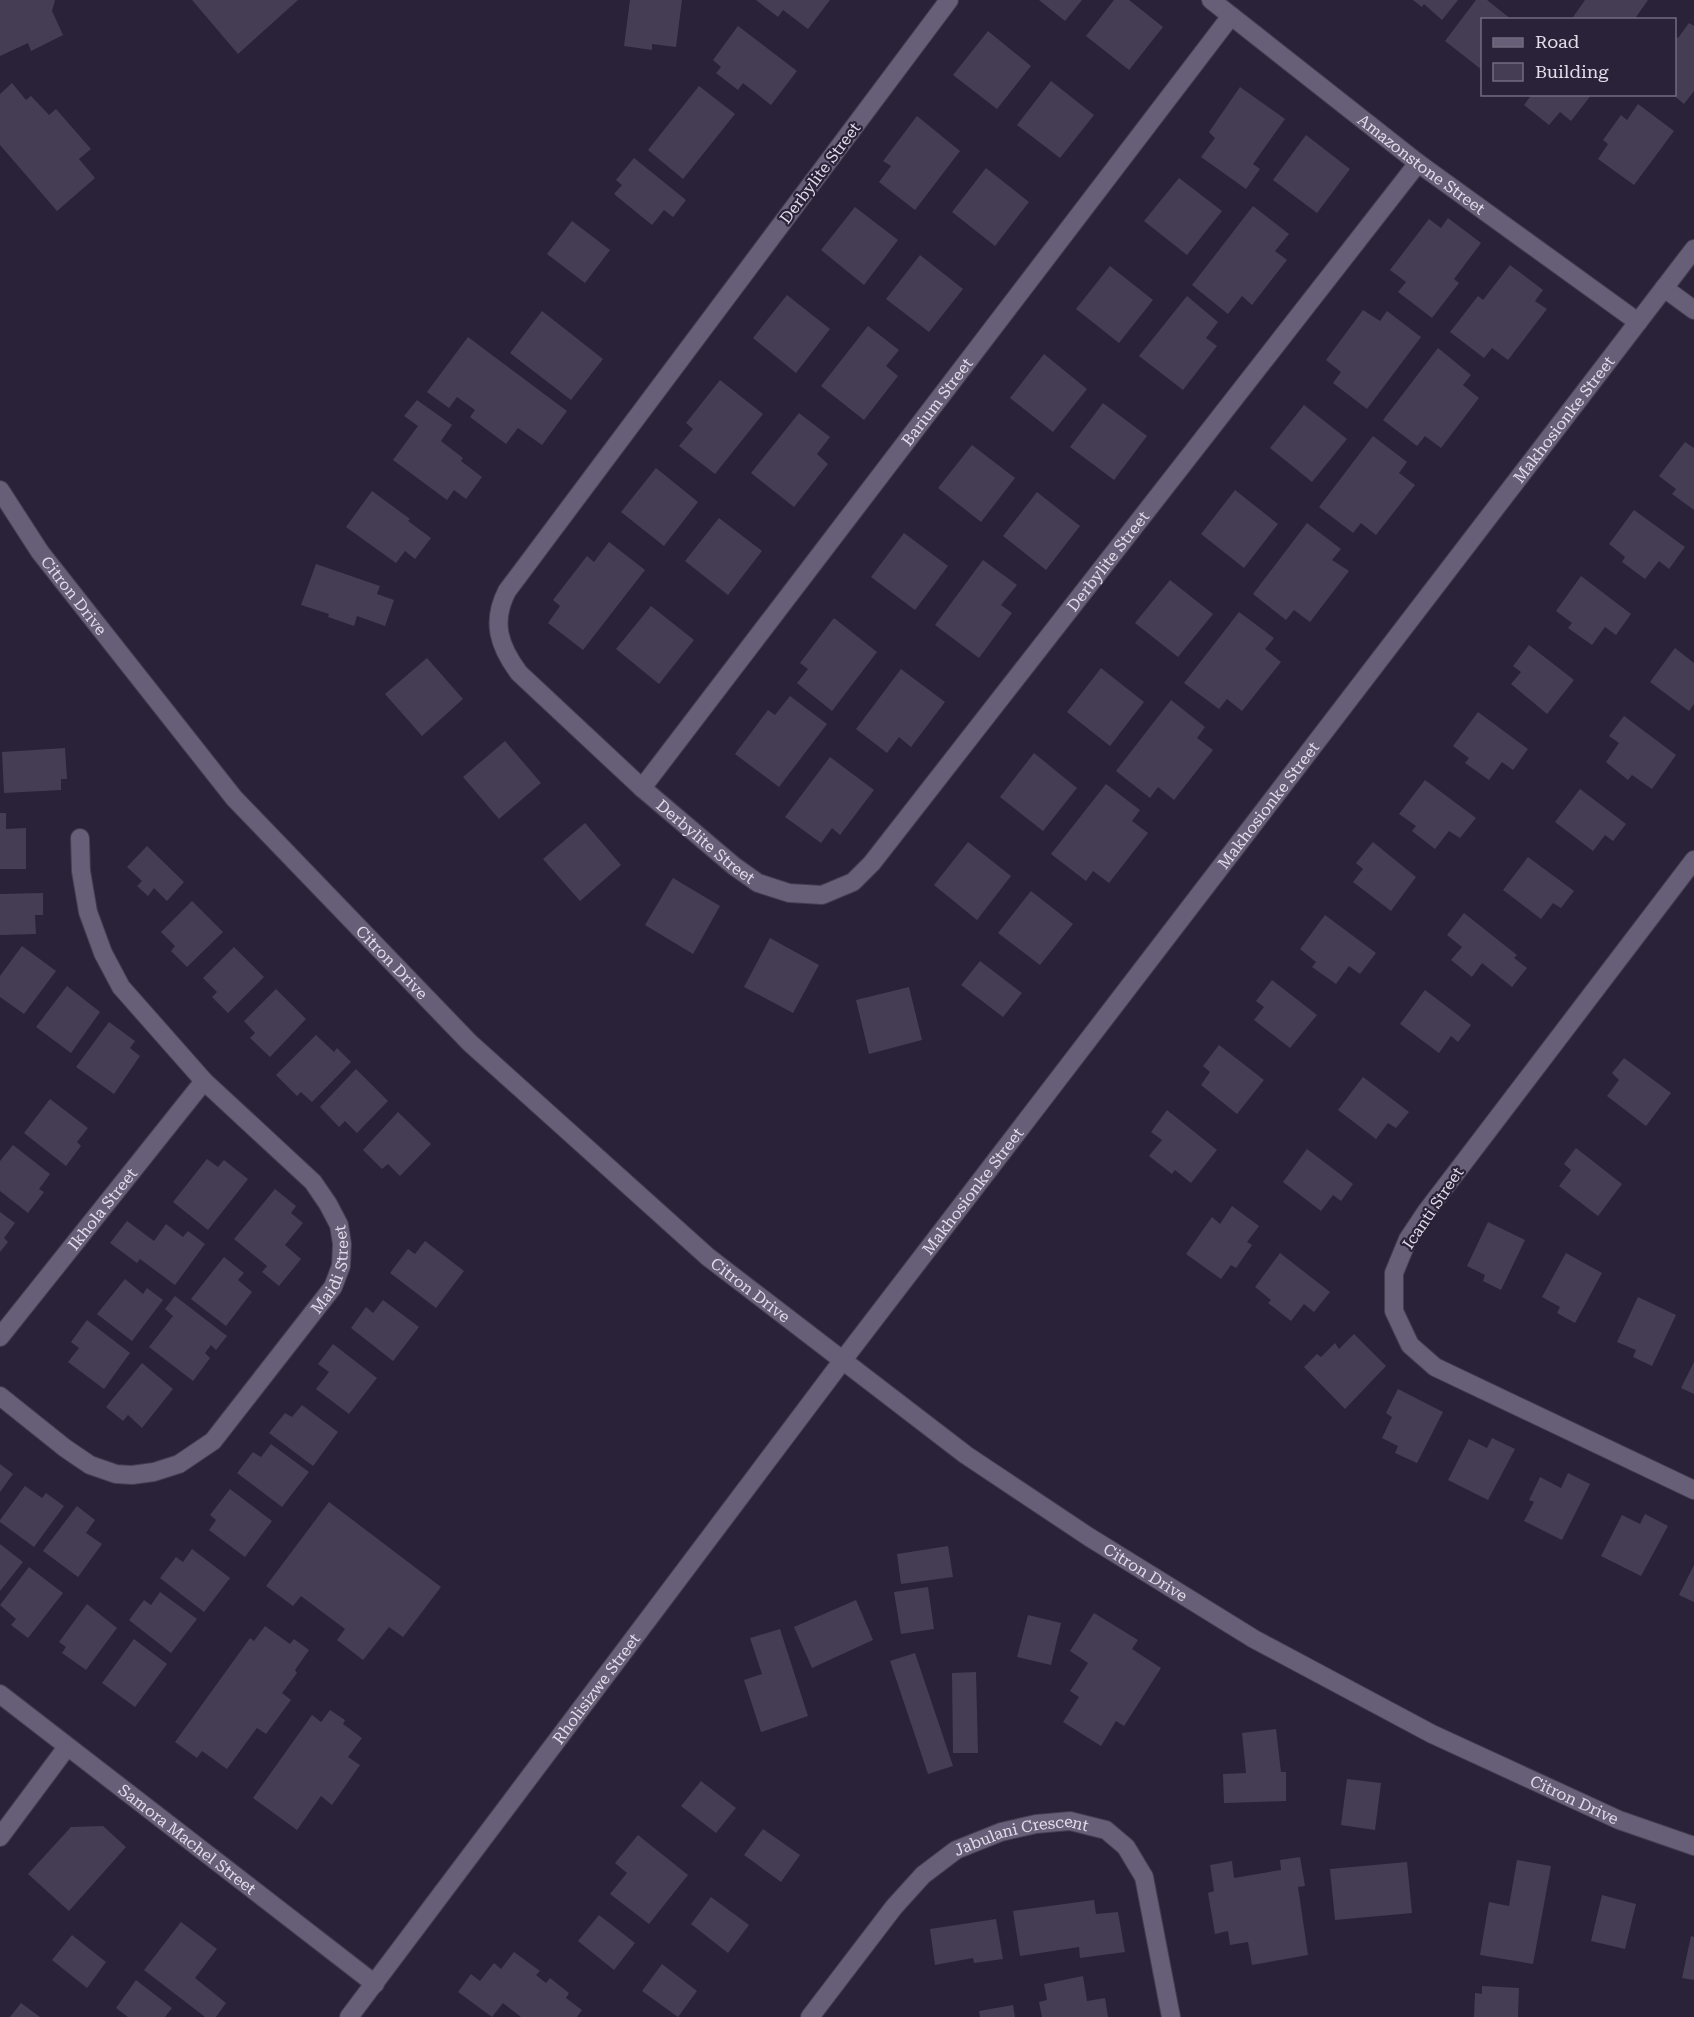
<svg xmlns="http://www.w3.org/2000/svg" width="1694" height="2017" font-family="'Roboto Serif',serif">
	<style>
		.building { fill: #453d54 }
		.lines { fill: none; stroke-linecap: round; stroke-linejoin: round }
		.minor-casing { stroke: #443d50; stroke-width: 20 }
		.minor { stroke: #675e77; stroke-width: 18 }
		.labels { text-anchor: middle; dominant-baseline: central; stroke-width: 4.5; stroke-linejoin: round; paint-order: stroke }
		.street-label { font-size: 16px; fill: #e1dcea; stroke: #2a2238 }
	</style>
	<rect width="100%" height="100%" fill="#2a2238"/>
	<!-- building -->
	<g class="building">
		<polygon points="0,0 55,0 52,11 63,35 31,51 28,43 0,56"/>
		<polygon points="192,0 298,0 238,54"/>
		<polygon points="630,0 682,0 676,47 652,44 652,50 624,46"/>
		<polygon points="756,0 830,0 808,29 783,10 778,17"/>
		<polygon points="1039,0 1082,0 1065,21"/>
		<polygon points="1114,0 1129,0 1163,27 1129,70 1086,36"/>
		<polygon points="1413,0 1458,0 1442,20 1424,4 1422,7"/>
		<polygon points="1476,0 1487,0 1512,20 1482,20 1482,70 1445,41"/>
		<polygon points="1585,0 1648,0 1634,20 1571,20"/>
		<polygon points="1689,23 1694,26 1694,91 1684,104 1672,94 1674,94 1674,36 1678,38"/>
		<polygon points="738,26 797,71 771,105 743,83 738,90 716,73 721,67 713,60"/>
		<polygon points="988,31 1031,66 997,109 953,75"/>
		<polygon points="1051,81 1094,115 1060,158 1017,125"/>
		<polygon points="12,83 26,100 31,96 49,115 56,109 91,149 79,159 95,178 57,211 0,145 0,94"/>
		<polygon points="699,86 735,114 683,179 648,150"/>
		<polygon points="1240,87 1285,119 1253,164 1260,169 1246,189 1201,157 1215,138 1209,132"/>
		<polygon points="1532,94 1592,94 1571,121 1560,112 1549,125 1524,105"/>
		<polygon points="1638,104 1674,131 1634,185 1598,159 1608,144 1603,140 1621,115 1627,120"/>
		<polygon points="917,116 960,151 915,210 879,182 891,166 883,161"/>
		<polygon points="1306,135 1350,169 1317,213 1273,180"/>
		<polygon points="634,158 686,200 673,217 664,210 652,225 614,194 622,185 616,180"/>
		<polygon points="986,168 1029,202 995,246 952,212"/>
		<polygon points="1179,178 1222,211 1187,255 1144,221"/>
		<polygon points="1253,206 1289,234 1275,251 1287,260 1252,305 1242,296 1228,314 1192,285"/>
		<polygon points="855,207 898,240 864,285 821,250"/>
		<polygon points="1448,218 1481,243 1454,279 1459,283 1432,318 1398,292 1406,282 1390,270 1429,219 1441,228"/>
		<polygon points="572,221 610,250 585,283 547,254"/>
		<polygon points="920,255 963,289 929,332 886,299"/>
		<polygon points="1510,265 1543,290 1535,301 1547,309 1508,360 1492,348 1484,358 1450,332 1478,296 1483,300"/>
		<polygon points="1110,266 1153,300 1119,343 1076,309"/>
		<polygon points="787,295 830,329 796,373 753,338"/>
		<polygon points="1187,296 1218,322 1206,338 1217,346 1183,390 1139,356"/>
		<polygon points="1363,310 1380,321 1387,311 1421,337 1367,409 1333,383 1341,372 1326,360"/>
		<polygon points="542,311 603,359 571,400 510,353"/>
		<polygon points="868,326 899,350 886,366 898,376 864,420 821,386"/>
		<polygon points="468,337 567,411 542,445 518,428 506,444 470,417 475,410 457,397 449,408 427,392"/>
		<polygon points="1438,348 1471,375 1463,385 1479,398 1441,448 1425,436 1417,446 1383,420"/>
		<polygon points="1044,354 1087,389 1053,432 1010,398"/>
		<polygon points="720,380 763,414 715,474 679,446 693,429 686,423"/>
		<polygon points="417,400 452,425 441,441 463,458 461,461 482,477 466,499 454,490 447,500 393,460 418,426 404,416"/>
		<polygon points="1103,403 1147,436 1114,480 1070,447"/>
		<polygon points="1304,405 1347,439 1312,482 1270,448"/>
		<polygon points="799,413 830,437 817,454 828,464 794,507 751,473"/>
		<polygon points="1373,436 1407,462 1399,473 1415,485 1376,535 1361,523 1353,533 1319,507"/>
		<polygon points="1685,442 1694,448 1694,510 1672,494 1676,489 1659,476"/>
		<polygon points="972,445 1015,478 981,522 938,488"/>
		<polygon points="656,468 698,502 664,546 621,512"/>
		<polygon points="1235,490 1278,524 1244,568 1201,534"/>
		<polygon points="372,491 410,519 408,521 431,538 415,559 405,551 396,563 346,527"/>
		<polygon points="1037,492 1080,526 1046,570 1003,536"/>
		<polygon points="1634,510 1685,547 1669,569 1659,561 1645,579 1622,562 1625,557 1609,544"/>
		<polygon points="719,518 762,551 728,595 685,561"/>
		<polygon points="1307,523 1341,549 1332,560 1349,571 1310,622 1294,610 1286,620 1253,594"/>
		<polygon points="904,533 948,566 915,610 871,577"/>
		<polygon points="609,542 645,570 583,650 548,623 560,606 553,600 587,556 594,562"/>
		<polygon points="983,560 1017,585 1001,605 1012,613 979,658 935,625"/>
		<polygon points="316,564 380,586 377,594 394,600 385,626 357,616 354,626 328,617 329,614 301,605"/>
		<polygon points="1581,576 1631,614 1616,635 1605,627 1592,645 1568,628 1572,623 1556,611"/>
		<polygon points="1170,580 1213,614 1178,657 1135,623"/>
		<polygon points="651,606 694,640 659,684 616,649"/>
		<polygon points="1239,612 1274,638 1265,649 1281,662 1242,711 1227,699 1219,709 1184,683"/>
		<polygon points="834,618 877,652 832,711 797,683 808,669 800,663"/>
		<polygon points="1529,645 1574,680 1547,714 1511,684 1521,672 1513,666"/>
		<polygon points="1675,648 1694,663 1694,704 1689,711 1650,682"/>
		<polygon points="427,658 463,699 422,736 385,694"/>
		<polygon points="1101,668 1144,702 1110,746 1067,712"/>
		<polygon points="901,669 945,702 911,747 899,737 887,753 856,729"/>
		<polygon points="790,696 827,724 779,787 735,754 768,710 775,715"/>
		<polygon points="1171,700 1205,727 1197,738 1213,750 1174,800 1158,787 1150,798 1116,771"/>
		<polygon points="1478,712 1528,749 1513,770 1502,762 1489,780 1465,763 1469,758 1453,746"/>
		<polygon points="1624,716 1676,755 1652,789 1632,775 1628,780 1606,762 1619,743 1609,736"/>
		<polygon points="505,741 541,783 499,819 463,777"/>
		<polygon points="65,748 67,779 61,779 61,790 4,793 2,752"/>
		<polygon points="1034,753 1077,788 1043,831 1000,797"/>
		<polygon points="830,757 874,790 840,835 832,828 821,843 785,817"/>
		<polygon points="1425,780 1476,818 1460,838 1449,831 1435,849 1412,831 1416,826 1399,814"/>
		<polygon points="1106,784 1140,810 1132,821 1148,833 1109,883 1093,871 1086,881 1051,854"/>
		<polygon points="1580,789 1626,824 1613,841 1605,835 1593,851 1555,822"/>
		<polygon points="0,813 6,813 6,829 26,828 26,869 0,869"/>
		<polygon points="585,823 621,865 580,901 543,859"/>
		<polygon points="968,842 1011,876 977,920 934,885"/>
		<polygon points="1373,842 1416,877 1391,911 1353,882 1363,869 1356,863"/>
		<polygon points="147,846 184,882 167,901 154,888 148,896 137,886 142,881 127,867"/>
		<polygon points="1528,857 1574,891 1561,908 1553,903 1541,919 1503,890"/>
		<polygon points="673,878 720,906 693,954 645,925"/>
		<polygon points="1031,891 1073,924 1040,965 998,933"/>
		<polygon points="43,893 43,915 35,915 36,934 0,935 0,894"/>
		<polygon points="192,901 223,932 187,967 171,951 175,946 161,932"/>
		<polygon points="1464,913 1517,955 1514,958 1527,968 1512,987 1482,963 1472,977 1451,960 1462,947 1447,935"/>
		<polygon points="1325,915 1376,953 1360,974 1349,966 1336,984 1312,967 1316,962 1300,949"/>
		<polygon points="770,938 819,965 793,1013 744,987"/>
		<polygon points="22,946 56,971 24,1014 0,997 0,976"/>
		<polygon points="234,947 264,977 228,1013 212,997 217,992 203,978"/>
		<polygon points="980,961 1022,993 1003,1017 961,985"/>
		<polygon points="1272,980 1317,1015 1290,1048 1254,1020 1264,1007 1256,1001"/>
		<polygon points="67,986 100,1012 71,1053 36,1027"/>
		<polygon points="909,987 922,1040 869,1054 856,1000"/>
		<polygon points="276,989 306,1019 270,1057 250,1038 255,1033 244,1021"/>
		<polygon points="1425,990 1471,1025 1458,1042 1451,1036 1439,1053 1400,1024"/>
		<polygon points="109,1022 135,1041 130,1048 140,1056 114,1094 76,1067"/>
		<polygon points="316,1035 334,1052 337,1048 351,1062 312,1102 301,1092 297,1096 276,1075"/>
		<polygon points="1219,1045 1264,1080 1237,1114 1201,1085 1210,1072 1203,1066"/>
		<polygon points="1624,1058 1671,1093 1646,1126 1607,1096 1619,1080 1612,1073"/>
		<polygon points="356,1069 388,1101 357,1133 345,1121 339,1127 320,1107"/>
		<polygon points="1363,1077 1409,1112 1396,1128 1388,1123 1376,1139 1338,1110"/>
		<polygon points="50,1099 88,1128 77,1142 81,1146 66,1166 24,1133"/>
		<polygon points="1167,1110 1217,1150 1191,1183 1175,1170 1172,1174 1149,1156 1162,1140 1151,1132"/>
		<polygon points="398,1112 431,1144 400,1176 388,1164 382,1169 363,1150"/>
		<polygon points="13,1145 50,1174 39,1189 44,1192 28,1213 0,1191 0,1161"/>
		<polygon points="1576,1148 1622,1184 1598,1216 1559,1186 1571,1170 1564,1164"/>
		<polygon points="1307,1149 1353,1184 1341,1201 1333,1195 1321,1211 1283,1182"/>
		<polygon points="207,1159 218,1167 224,1160 248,1179 208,1230 173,1202"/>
		<polygon points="275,1189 296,1206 291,1213 303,1223 285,1245 301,1259 279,1286 262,1272 267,1266 234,1239"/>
		<polygon points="1232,1206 1259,1226 1247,1242 1252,1245 1236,1268 1231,1265 1221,1279 1186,1254 1212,1217 1220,1224"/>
		<polygon points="0,1212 15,1223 4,1238 8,1242 0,1252"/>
		<polygon points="127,1221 154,1241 166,1224 183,1237 188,1231 205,1244 175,1285 140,1259 137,1263 110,1243"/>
		<polygon points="1488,1222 1525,1240 1501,1290 1483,1281 1485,1275 1467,1266"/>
		<polygon points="425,1241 464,1271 436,1308 390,1273 408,1249 415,1254"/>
		<polygon points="1280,1253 1330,1292 1314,1312 1304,1304 1291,1321 1268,1303 1271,1300 1255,1287"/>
		<polygon points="1566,1253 1602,1273 1575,1323 1557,1313 1560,1307 1542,1297"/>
		<polygon points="224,1257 244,1273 238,1280 252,1292 226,1326 191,1299"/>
		<polygon points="125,1279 143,1294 147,1288 163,1300 132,1341 97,1314"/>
		<polygon points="175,1296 227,1336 216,1350 211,1345 205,1353 210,1358 193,1381 149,1347 173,1316 165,1309"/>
		<polygon points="1638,1297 1676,1315 1652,1366 1633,1357 1636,1350 1617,1342"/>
		<polygon points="383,1300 419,1327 393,1361 351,1328 366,1307 373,1313"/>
		<polygon points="87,1320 130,1353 104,1389 68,1362 79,1348 71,1342"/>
		<polygon points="1354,1334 1386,1366 1345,1409 1304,1367 1317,1354 1321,1357 1335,1343 1339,1349"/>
		<polygon points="333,1344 377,1378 349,1414 316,1389 329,1372 318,1364"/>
		<polygon points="1694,1362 1694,1394 1681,1388"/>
		<polygon points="142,1363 173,1389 142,1428 128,1415 123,1421 106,1407"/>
		<polygon points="1398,1389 1443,1412 1417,1463 1395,1453 1398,1446 1382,1438 1392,1417 1386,1413"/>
		<polygon points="302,1405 338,1432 313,1466 269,1433 285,1413 292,1417"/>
		<polygon points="1492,1438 1515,1449 1488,1500 1448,1480 1469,1439 1487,1448"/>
		<polygon points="271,1444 309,1472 282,1507 237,1473 253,1452 261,1457"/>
		<polygon points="0,1464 13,1474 0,1492"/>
		<polygon points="1568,1473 1590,1484 1562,1540 1524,1521 1534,1502 1529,1500 1540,1477 1561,1488"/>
		<polygon points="25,1486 42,1498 46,1493 64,1506 34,1547 0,1522 0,1520"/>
		<polygon points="230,1489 272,1521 245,1557 209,1530 216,1520 210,1515"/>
		<polygon points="329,1502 441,1587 403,1637 389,1627 363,1660 337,1640 345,1629 301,1596 293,1606 266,1586"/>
		<polygon points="77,1506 95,1520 86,1533 102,1544 78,1577 43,1551"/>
		<polygon points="1645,1514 1668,1526 1641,1576 1601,1556 1622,1515 1640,1524"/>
		<polygon points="0,1544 23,1562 0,1591"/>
		<polygon points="948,1546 953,1577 901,1584 897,1554"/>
		<polygon points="192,1549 230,1578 204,1612 160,1578 176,1557 183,1562"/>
		<polygon points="1694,1565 1694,1602 1679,1595"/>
		<polygon points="29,1567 63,1593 28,1638 11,1625 16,1619 0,1605"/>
		<polygon points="928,1587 934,1629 901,1634 894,1592"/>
		<polygon points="160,1592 197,1619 171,1653 129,1620 144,1600 151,1605"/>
		<polygon points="856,1600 873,1640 812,1668 794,1627"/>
		<polygon points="87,1604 117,1628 86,1670 62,1653 66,1647 59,1642"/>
		<polygon points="1094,1613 1138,1640 1132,1649 1161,1668 1124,1726 1116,1721 1101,1746 1063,1722 1079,1697 1070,1691 1088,1663 1070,1651"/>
		<polygon points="1028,1615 1061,1623 1051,1665 1017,1657"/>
		<polygon points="265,1626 290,1644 294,1639 309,1650 295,1670 297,1673 282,1693 291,1700 266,1734 257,1728 227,1769 202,1751 197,1758 175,1742 250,1638 254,1641"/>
		<polygon points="780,1629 808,1716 761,1732 744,1680 762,1674 750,1638"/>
		<polygon points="134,1639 167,1664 135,1707 102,1683"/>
		<polygon points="915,1653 953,1766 928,1774 890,1661"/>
		<polygon points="976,1672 978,1753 953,1753 952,1673"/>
		<polygon points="330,1710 345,1720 343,1724 362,1738 348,1757 360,1765 332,1805 321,1796 297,1830 253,1798 312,1715 321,1722"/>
		<polygon points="1276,1729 1281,1772 1286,1772 1286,1801 1224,1803 1223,1774 1246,1773 1242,1733"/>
		<polygon points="1347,1779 1381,1783 1375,1830 1341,1825"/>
		<polygon points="701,1781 736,1808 716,1833 681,1806"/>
		<polygon points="103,1826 126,1847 69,1911 28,1874 71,1827"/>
		<polygon points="763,1829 800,1855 781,1882 744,1855"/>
		<polygon points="638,1835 688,1875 649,1924 610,1894 627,1873 615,1863"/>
		<polygon points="1300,1857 1305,1886 1298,1887 1308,1955 1252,1965 1248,1942 1230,1945 1228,1931 1215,1934 1208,1893 1214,1891 1210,1865 1232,1861 1234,1878 1281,1870 1280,1860"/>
		<polygon points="1517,1860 1551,1866 1533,1964 1480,1955 1489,1902 1509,1906"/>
		<polygon points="1407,1862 1412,1913 1335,1920 1330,1869"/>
		<polygon points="1602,1895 1636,1904 1625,1949 1591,1941"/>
		<polygon points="711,1897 749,1925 728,1953 691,1924"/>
		<polygon points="1094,1900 1096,1914 1118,1912 1125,1952 1080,1958 1079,1947 1020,1956 1013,1911"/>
		<polygon points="599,1915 635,1943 614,1970 578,1941"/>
		<polygon points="996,1919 1003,1959 974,1963 973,1958 935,1965 930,1929"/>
		<polygon points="181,1922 217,1949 195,1978 226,2003 216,2017 205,2017 144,1970"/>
		<polygon points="72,1935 106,1962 87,1988 52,1960"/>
		<polygon points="1691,1936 1694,1937 1694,1980 1682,1978"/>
		<polygon points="514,1952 540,1971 536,1975 546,1983 550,1978 569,1993 566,1998 582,2010 577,2017 521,2017 503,2003 492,2017 458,1992 471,1974 480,1981 494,1963 501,1969"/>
		<polygon points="662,1964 697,1991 678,2017 642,1991"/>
		<polygon points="1083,1976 1087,2001 1105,1998 1108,2017 1042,2017 1039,2002 1047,2000 1044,1984"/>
		<polygon points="136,1980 172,2008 165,2017 128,2017 116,2008"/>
		<polygon points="1482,1986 1519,1988 1518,2017 1474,2017 1475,1993 1482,1994"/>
		<polygon points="21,2003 40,2017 10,2017"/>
		<polygon points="1013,2005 1015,2017 980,2017 979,2011"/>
	</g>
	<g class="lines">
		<defs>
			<g id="minor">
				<path id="s1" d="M949,0L507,591C491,622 499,646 519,673L642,788L734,866L758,883L789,893L822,895L853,882L872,863L1418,163"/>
				<path id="s2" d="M1211,0L1418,163L1638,322"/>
				<polyline points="1664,288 1694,310"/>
				<path id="s3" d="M0,490L40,552L234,798L470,1043L708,1257L966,1455L1089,1537L1254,1639L1432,1734L1619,1820L1694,1846"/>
				<path id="s4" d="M642,788L1231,16"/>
				<polyline points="1694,860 1426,1212 1408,1239 1394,1273 1394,1311 1410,1345 1435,1367 1694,1490"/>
				<path id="s5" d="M0,1337L204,1081"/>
				<path id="s6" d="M0,1396L65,1448L90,1465L116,1474L132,1475L154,1472L179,1464L213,1441L333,1287L341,1266L342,1244L339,1225L328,1204L313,1182L204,1081L121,987L103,953L88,912L81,871L80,838"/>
				<path id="s7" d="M0,1694L375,1984"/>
				<polyline points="0,1837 67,1747"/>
				<path id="s8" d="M349,2017L843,1360L1694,249"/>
				<path id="s9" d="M810,2017L894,1907L923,1875L956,1850L1001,1832L1036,1824L1070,1821L1106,1830L1126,1847L1144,1877L1171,2017"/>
			</g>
		</defs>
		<!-- minor casing -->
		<use href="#minor" class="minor-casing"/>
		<!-- minor -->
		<use href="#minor" class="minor"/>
	</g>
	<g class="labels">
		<!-- street labels -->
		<g class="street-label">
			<text stroke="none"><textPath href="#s2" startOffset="267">Amazonstone Street</textPath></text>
			<text transform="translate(820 173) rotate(-53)">Derbylite Street</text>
			<text stroke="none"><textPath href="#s4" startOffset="486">Barium Street</textPath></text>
			<text stroke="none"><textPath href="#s8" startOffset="2007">Makhosionke Street</textPath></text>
			<text stroke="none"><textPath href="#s1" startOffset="1654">Derbylite Street</textPath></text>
			<text stroke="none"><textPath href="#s3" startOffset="129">Citron Drive</textPath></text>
			<text stroke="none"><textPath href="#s8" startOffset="1521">Makhosionke Street</textPath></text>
			<text stroke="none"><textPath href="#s1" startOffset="1078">Derbylite Street</textPath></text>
			<text stroke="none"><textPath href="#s3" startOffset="615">Citron Drive</textPath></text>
			<text stroke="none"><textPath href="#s8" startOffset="1035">Makhosionke Street</textPath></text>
			<text transform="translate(1433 1208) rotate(-56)">Icanti Street</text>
			<text stroke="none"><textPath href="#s5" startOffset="164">Ikhola Street</textPath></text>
			<text stroke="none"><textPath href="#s6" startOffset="458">Maidi Street</textPath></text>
			<text stroke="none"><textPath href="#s3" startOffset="1101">Citron Drive</textPath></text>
			<text stroke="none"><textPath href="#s3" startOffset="1587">Citron Drive</textPath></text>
			<text stroke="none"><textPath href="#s8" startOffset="411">Rholisizwe Street</textPath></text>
			<text stroke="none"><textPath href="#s3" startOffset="2073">Citron Drive</textPath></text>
			<text stroke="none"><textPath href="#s7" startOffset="237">Samora Machel Street</textPath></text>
			<text stroke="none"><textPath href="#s9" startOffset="291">Jabulani Crescent</textPath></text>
		</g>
	</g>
	<!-- legend -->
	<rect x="1481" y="18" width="195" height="78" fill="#2a2238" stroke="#736c7f" stroke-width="1.5"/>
	<rect x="1493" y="38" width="30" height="9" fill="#675e77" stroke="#736c7f" stroke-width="1.5"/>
	<text x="1535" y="48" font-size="18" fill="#e1dcea">Road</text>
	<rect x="1493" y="63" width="30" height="18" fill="#453d54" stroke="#736c7f" stroke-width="1.5"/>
	<text x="1535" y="78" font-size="18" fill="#e1dcea">Building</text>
</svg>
